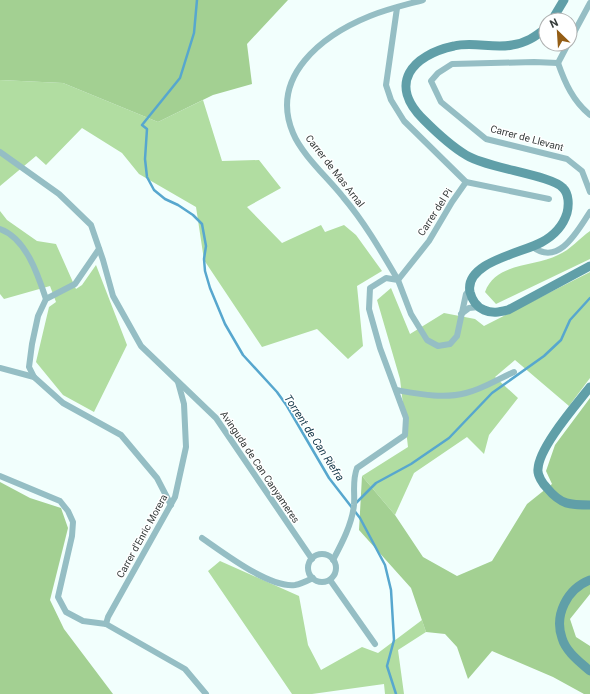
<svg xmlns="http://www.w3.org/2000/svg" width="590" height="694" font-family="Roboto,sans-serif">
	<style>
		.green { fill: #b1dda1 }
		.forest { fill: #a3d092 }
		.lines { fill: none; stroke-linecap: round; stroke-linejoin: round }
		.stream { stroke: #57a7ce; stroke-width: 2.5 }
		.street { stroke: #95bec4; stroke-width: 6 }
		.secondary { stroke: #609fa8; stroke-width: 9 }
		.labels { text-anchor: middle; dominant-baseline: central; stroke-width: 3; stroke-linejoin: round; paint-order: stroke }
		.street-label { font-size: 10px; fill: #363c3b; stroke: #fff }
		.water-label { font-size: 11px; font-style: italic; fill: #143849; stroke: #fff }
	</style>
	<rect width="100%" height="100%" fill="#f2fffd"/>
	<!-- green -->
	<g class="green">
		<polygon points="0,80 63,83 158,122 203,100 222,161 259,160 281,188 247,207 282,243 321,225 325,232 344,225 356,235 382,271 357,286 363,346 348,359 317,329 262,347 204,260 196,207 139,174 122,153 82,128 46,165 36,156 0,186"/>
		<polygon points="0,211 7,220 37,241 56,244 76,289 82,285 96,265 127,345 94,412 63,395 36,362 49,307 56,302 50,286 4,299 0,294"/>
		<path d="M590,231V259L496,304L485,292C496,262 535,267 558,255C570,250 580,238 590,231Z"/>
		<polygon points="590,272 590,378 569,406 515,360 495,377 518,398 489,435 484,454 467,437 414,473 395,515 362,476 408,447 400,379 377,300 391,288 410,334 444,313 475,319 484,326"/>
		<polygon points="220,561 299,596 308,645 321,670 362,647 378,653 422,620 426,632 398,650 404,694 385,694 384,684 312,694 292,694 208,571"/>
	</g>
	<!-- forest -->
	<g class="forest">
		<polygon points="0,0 288,0 247,44 252,84 213,95 158,122 63,83 0,80"/>
		<polygon points="590,398 590,594 570,619 576,637 590,646 590,694 584,694 553,677 492,651 468,679 457,647 445,634 426,632 411,588 359,530 362,476 395,515 423,557 457,576 492,561 527,504 552,484 546,471 555,445"/>
		<polygon points="0,482 30,498 61,508 68,528 50,600 64,629 113,694 0,694"/>
	</g>
	<g class="lines">
		<!-- stream -->
		<g class="stream">
			<polyline points="197,0 194,33 180,78 142,125 147,129 145,159 147,177 154,190 165,199 178,205 193,215 202,224 206,246 204,259 205,271 210,288 225,324 243,355 277,392 287,406 329,478 360,518 385,565 391,590 394,640 387,666 396,694"/>
			<polyline points="356,503 376,483 411,464 449,438 492,393 544,356 561,340 570,320 590,298"/>
		</g>
		<!-- street -->
		<g class="street">
			<path d="M423,0C405,5 387,9 370,16C323,35 269,76 293,133C302,155 328,178 343,197C365,223 381,251 398,280L429,241L452,202L466,182L549,199"/>
			<polyline points="397,8 386,85 391,100 404,121 466,182"/>
			<polyline points="570,40 590,3"/>
			<polyline points="558,63 534,62 452,64 438,73 431,81 441,102 486,139 567,159 582,171 590,192"/>
			<path d="M558,63C565,83 573,101 590,115"/>
			<polyline points="558,63 568,44"/>
			<polyline points="0,152 59,194 91,225 103,260 113,296 141,346 216,418 312,559"/>
			<path d="M0,229C26,238 38,275 46,299"/>
			<path d="M533,247C559,267 578,230 590,212"/>
			<polyline points="461,314 469,308 479,307"/>
			<polyline points="0,368 34,377 63,403 121,435 157,478 171,505"/>
			<polyline points="34,377 29,367 32,344 38,316 46,299 75,284 99,249"/>
			<path d="M396,390C419,394 443,399 466,393C483,389 498,379 514,372"/>
			<polyline points="0,476 60,501 68,511 73,522 72,536 58,597 66,612 83,621 106,624 185,669 206,694"/>
			<path d="M202,538C224,553 269,588 295,585C301,584 307,581 313,578"/>
			<circle cx="322" cy="568" r="14"/>
			<path d="M333,560C342,543 352,524 354,505C355,492 352,481 357,468L405,435L406,418L380,348L369,309L370,288L386,278L398,280L411,314L427,340L438,346L450,344L457,336L466,294L470,289"/>
			<polyline points="330,580 375,644"/>
			<polyline points="106,624 108,617 175,497 186,447 184,404 178,382"/>
		</g>
		<!-- secondary -->
		<g class="secondary">
			<polyline points="552,20 564,0"/>
			<path d="M546,28C535,37 526,43 512,45C493,49 473,41 454,46C412,55 387,84 424,120C436,132 451,146 466,155C486,168 552,175 563,188C569,194 569,205 567,213C563,226 553,236 542,242C523,253 464,262 470,292C472,300 477,307 484,310C493,314 500,312 508,310L590,266"/>
			<path d="M590,387C576,405 539,447 538,469C537,475 543,484 547,488C561,505 570,505 590,505"/>
			<path d="M590,580C567,589 554,615 562,638C566,652 580,662 590,671"/>
		</g>
	</g>
	<g class="labels">
		<!-- street labels -->
		<g class="street-label">
			<text transform="translate(527 138) rotate(15)">Carrer de Llevant</text>
			<text transform="translate(335 171) rotate(52)">Carrer de Mas Arnal</text>
			<text transform="translate(435 212) rotate(-57)">Carrer del Pi</text>
			<text transform="translate(260 467) rotate(56)">Avinguda de Can Canyameres</text>
			<text transform="translate(142 536) rotate(-61)">Carrer d'Enric Morera</text>
		</g>
		<!-- water labels -->
		<g class="water-label">
			<text transform="translate(314 438) rotate(57)">Torrent de Can Riefra</text>
		</g>
	</g>
	<!-- north arrow -->
	<g transform="translate(558 32) rotate(335)"><circle r="19" fill="#ffffff" stroke="#afb1b1"/>
	<path d="M0-3L7 15L0 10L-7 15Z" fill="#945d15"/>
	<text y="-6" font-size="11" font-weight="bold" text-anchor="middle" fill="#363c3b">N</text>
	</g>
</svg>
